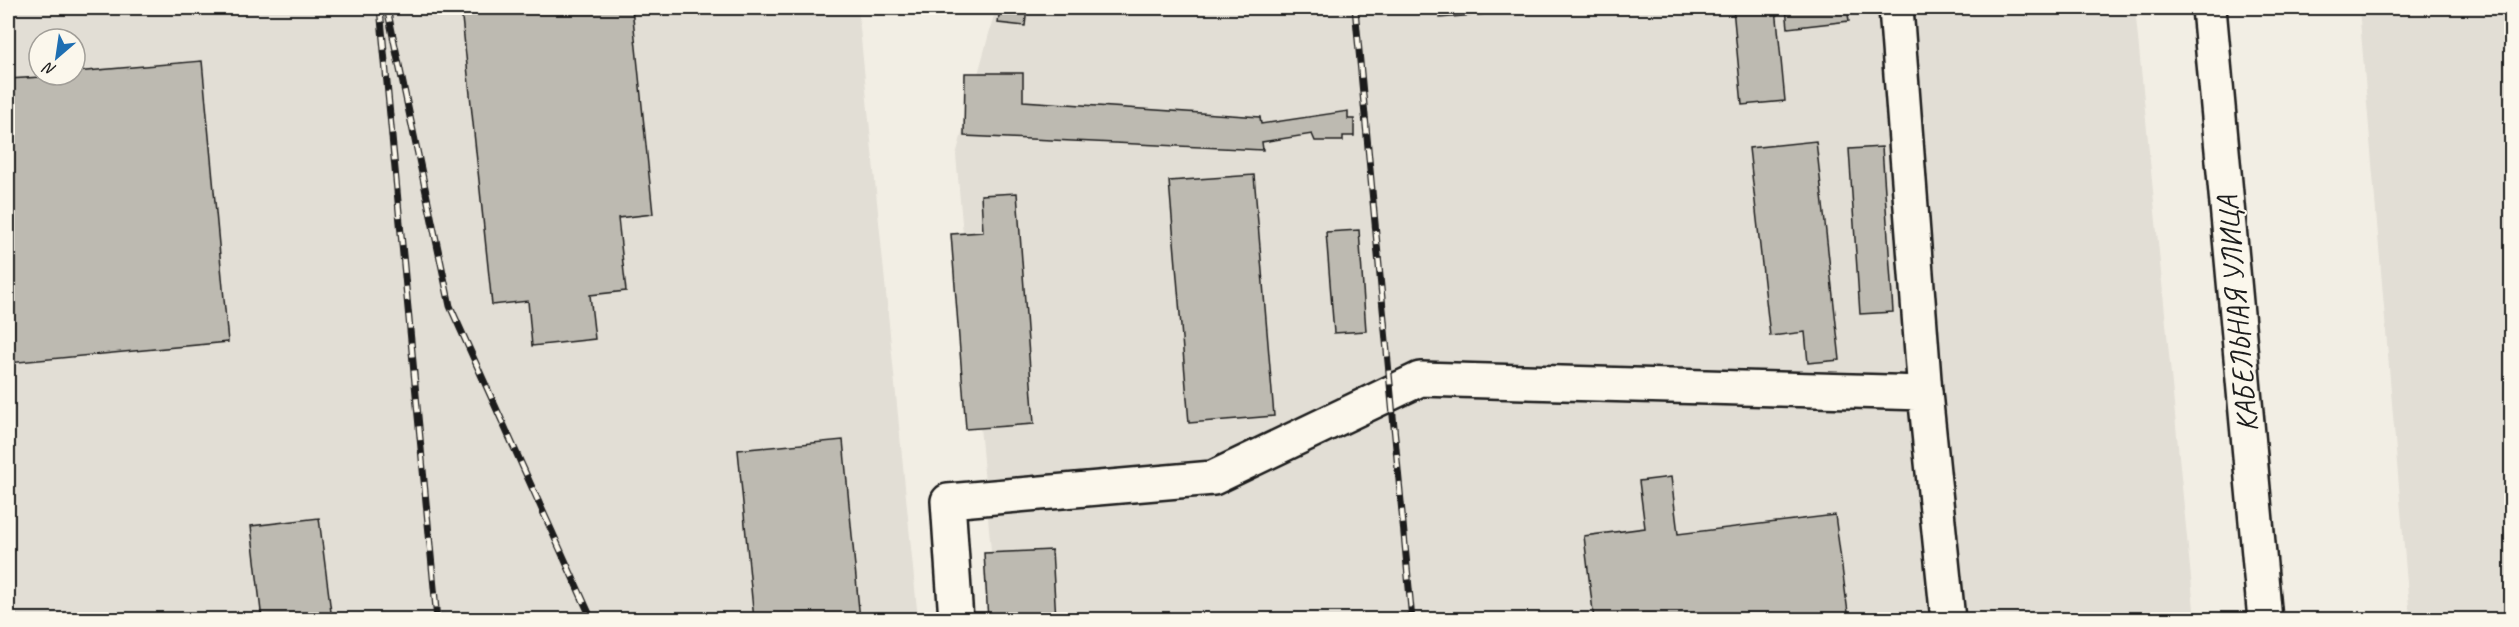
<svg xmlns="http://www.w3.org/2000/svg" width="2519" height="627" font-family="Caveat,sans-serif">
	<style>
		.built { fill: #e2ded5; fill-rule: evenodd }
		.building { fill: #bdbab1; stroke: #1c1c1c; stroke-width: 1.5 }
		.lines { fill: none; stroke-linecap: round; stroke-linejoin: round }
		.minor-casing { stroke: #1c1c1c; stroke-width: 38 }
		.minor { stroke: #fbf7ec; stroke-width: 33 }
		.rail-casing { stroke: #1c1c1c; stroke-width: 7 }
		.rail { stroke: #fbf7ec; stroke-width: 4.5; stroke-dasharray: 14; stroke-linecap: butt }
		.labels { text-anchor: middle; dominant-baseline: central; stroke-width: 4.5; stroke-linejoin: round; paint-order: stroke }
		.street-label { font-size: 30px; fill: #1c1c1c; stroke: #fbf7ec }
	</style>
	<rect width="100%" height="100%" fill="#f2eee4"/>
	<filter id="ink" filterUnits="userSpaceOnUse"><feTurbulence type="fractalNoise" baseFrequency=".0167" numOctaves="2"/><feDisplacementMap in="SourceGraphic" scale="12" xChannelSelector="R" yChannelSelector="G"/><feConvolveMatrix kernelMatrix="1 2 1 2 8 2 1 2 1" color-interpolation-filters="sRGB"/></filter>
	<g filter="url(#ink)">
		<!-- built -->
		<g class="built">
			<path d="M8,8H858L918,619H8ZM39,39H75V75H39Z"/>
			<polygon points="996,8 2135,8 2195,619 997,619 956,155"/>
			<polygon points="2359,8 2511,8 2511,619 2410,619"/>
		</g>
		<!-- building -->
		<g class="building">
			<polygon points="461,8 632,8 653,214 618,218 626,291 590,295 595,339 532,346 528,301 492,305"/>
			<polygon points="1000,8 1027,8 1025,26 998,23"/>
			<polygon points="1440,8 1537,8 1537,10 1440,18"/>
			<polygon points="1733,8 1776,8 1785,101 1742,105"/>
			<polygon points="1786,8 1847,8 1849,21 1788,28"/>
			<polygon points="202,61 228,342 8,363 8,79 75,75 75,72"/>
			<polygon points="965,73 1023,73 1023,101 1260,117 1261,124 1348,111 1348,119 1354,119 1354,136 1343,136 1343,141 1315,141 1312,134 1262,142 1263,150 964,136"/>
			<polygon points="2512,126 2512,170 2508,170 2505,127"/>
			<polygon points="1816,141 1840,360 1808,363 1805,332 1770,336 1749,148"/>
			<polygon points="1882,147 1893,312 1860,314 1849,149"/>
			<polygon points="1254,175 1274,416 1189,423 1169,181"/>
			<polygon points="1017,193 1034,424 966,429 951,234 983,232 981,195"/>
			<polygon points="1359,230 1366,331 1334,333 1326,232"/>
			<polygon points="843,440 860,620 754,620 738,450"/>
			<polygon points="1671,477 1678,534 1835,515 1849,620 1594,620 1584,536 1645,528 1639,481"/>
			<polygon points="319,518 332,620 262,620 251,526"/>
			<polygon points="1052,550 1056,620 988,620 984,553"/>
		</g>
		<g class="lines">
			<defs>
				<g id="minor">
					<polyline points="1896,8 1925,393"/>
					<polyline points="2209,8 2265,620"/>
					<polyline points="956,620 948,501 1213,478 1420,379 1925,393 1948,620"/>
				</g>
			</defs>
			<!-- minor casing -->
			<use href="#minor" class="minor-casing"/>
			<!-- minor -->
			<use href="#minor" class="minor"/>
			<defs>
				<g id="rail">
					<polyline points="380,8 437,620"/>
					<polyline points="387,8 450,306 592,620"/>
					<polyline points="1355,8 1412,620"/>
				</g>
			</defs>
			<!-- rail casing -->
			<use href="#rail" class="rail-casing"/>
			<!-- rail -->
			<use href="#rail" class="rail"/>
		</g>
	</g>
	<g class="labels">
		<!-- street labels -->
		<g class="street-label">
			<text transform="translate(2237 314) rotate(-95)">КАБЕЛЬНАЯ УЛИЦА</text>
		</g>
	</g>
	<!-- margin -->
	<rect width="2519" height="627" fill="none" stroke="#fbf7ec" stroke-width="30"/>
	<rect x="15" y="15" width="2489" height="597" fill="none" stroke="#1c1c1c" stroke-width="2" filter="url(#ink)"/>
	<!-- north arrow -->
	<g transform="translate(57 57) rotate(209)"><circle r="28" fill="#fbf7ec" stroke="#a29f99" stroke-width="1.5"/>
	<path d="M0-4.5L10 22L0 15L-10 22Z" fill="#1f6fb2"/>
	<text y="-9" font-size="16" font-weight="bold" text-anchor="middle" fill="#1c1c1c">N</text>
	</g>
</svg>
